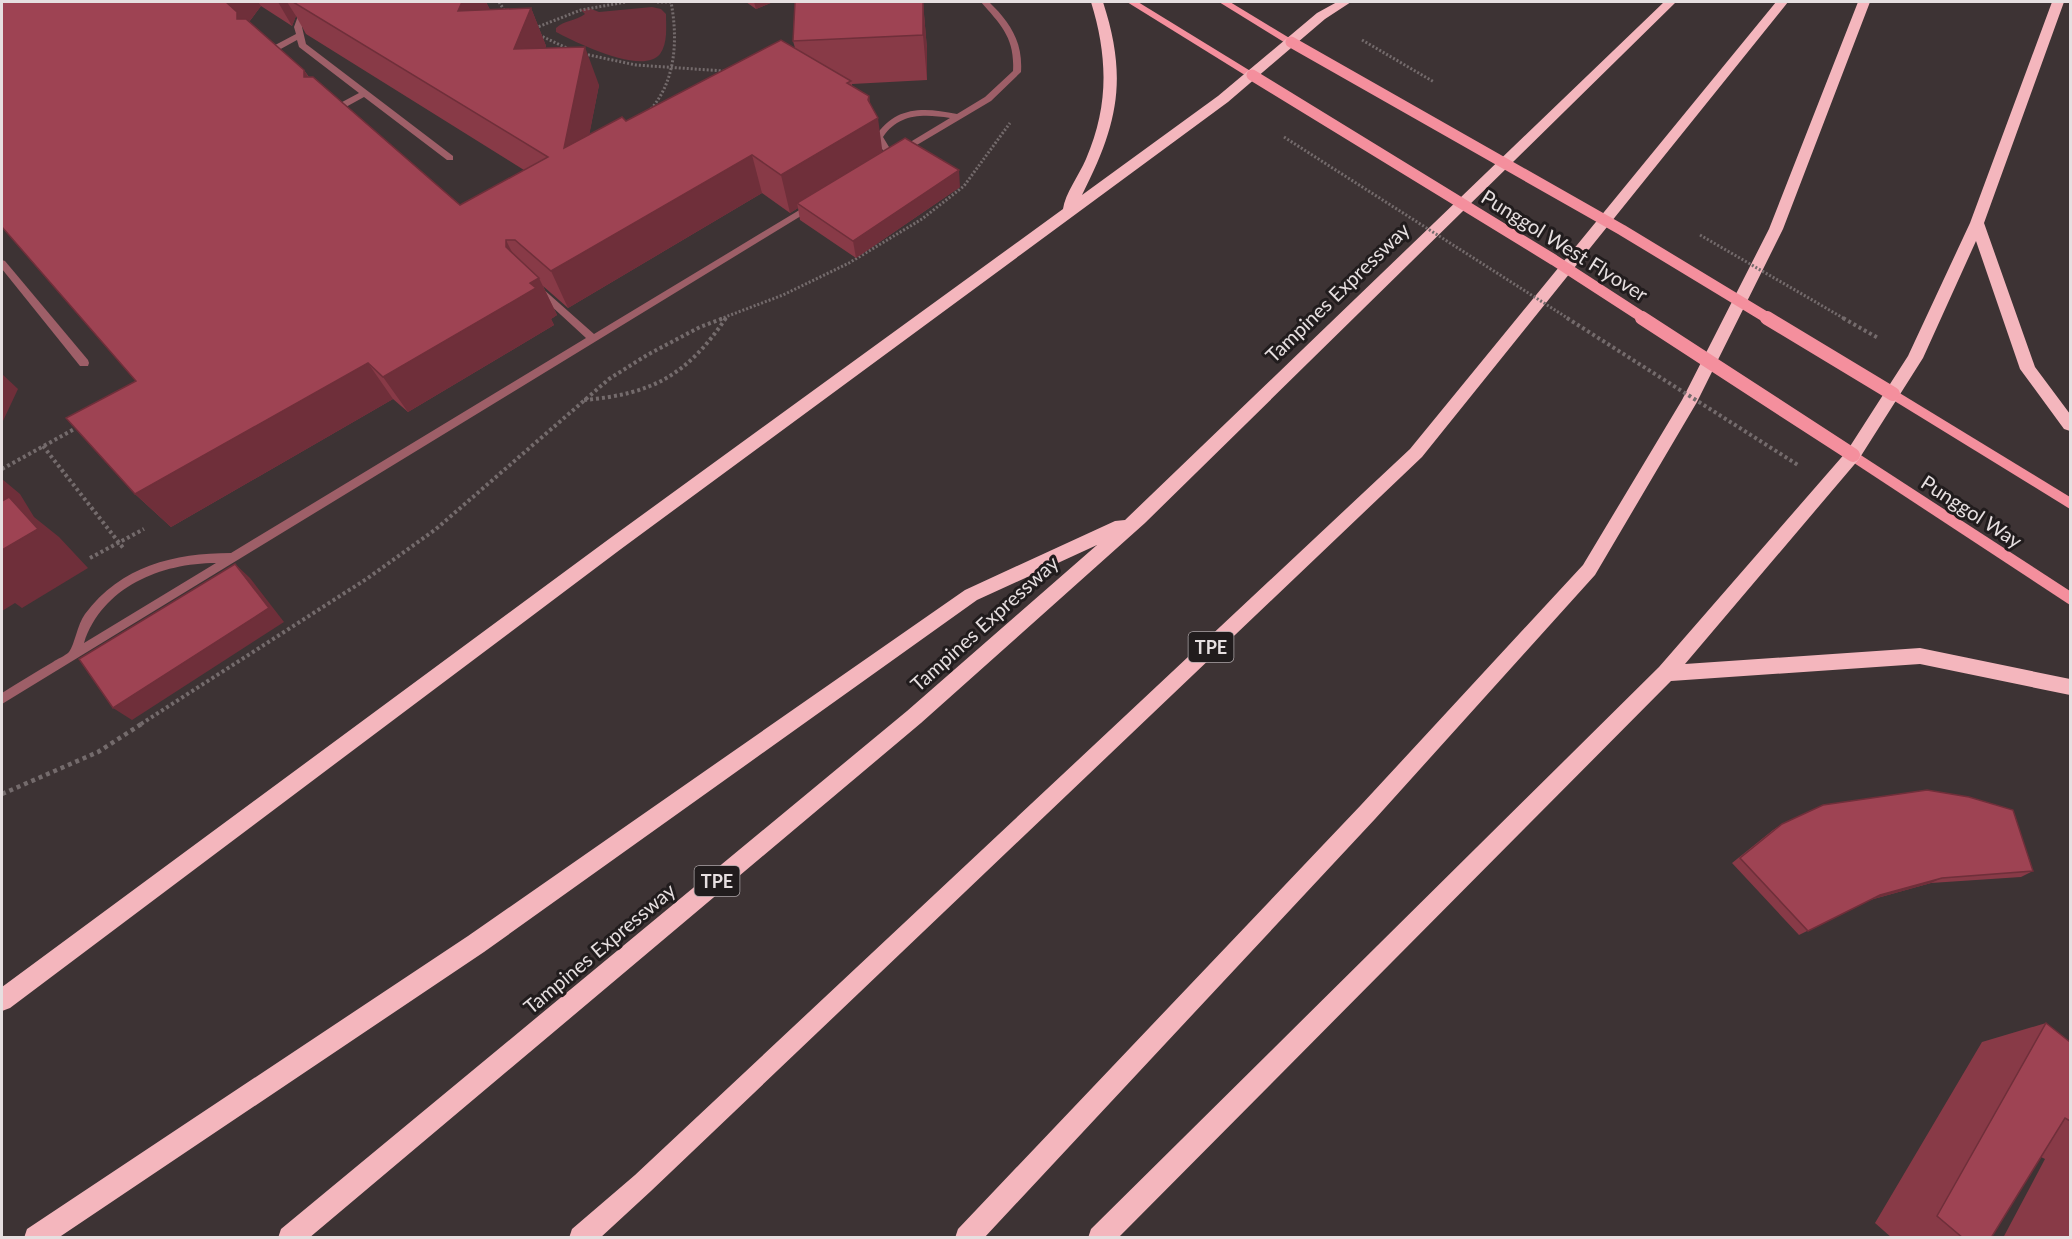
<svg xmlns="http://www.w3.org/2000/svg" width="2072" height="1239" font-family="Lato,sans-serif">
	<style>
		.green { fill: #6f313c }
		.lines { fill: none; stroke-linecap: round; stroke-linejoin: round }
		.path-far2 { stroke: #746b6c; stroke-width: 3; stroke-dasharray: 2 2; stroke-linecap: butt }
		.path-far1 { stroke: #746b6c; stroke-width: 4; stroke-dasharray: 3 3; stroke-linecap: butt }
		.path { stroke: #746b6c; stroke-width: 4.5; stroke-dasharray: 4 4; stroke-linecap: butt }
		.lane { fill: #9e5f68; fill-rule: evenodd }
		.primary { fill: #f48f9d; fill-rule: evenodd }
		.highway { fill: #f4b6bd; fill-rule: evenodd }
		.path-bridge-far1 { stroke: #746b6c; stroke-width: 3; stroke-dasharray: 2 2; stroke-linecap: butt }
		.path-bridge { stroke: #746b6c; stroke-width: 4; stroke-dasharray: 3 3; stroke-linecap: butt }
		.primary-bridge-far1 { stroke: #f48f9d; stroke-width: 11 }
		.primary-bridge { stroke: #f48f9d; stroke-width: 14 }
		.wall { fill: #883a47; fill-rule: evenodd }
		.shaded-wall { fill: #6f2f3a }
		.building { fill: #9e4353; stroke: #6f2f3a; stroke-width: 1.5 }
		.labels { text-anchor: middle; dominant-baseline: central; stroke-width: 6; stroke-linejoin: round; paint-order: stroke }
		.shield { fill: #211c1d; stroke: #aba4a6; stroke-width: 1.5 }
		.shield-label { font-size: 18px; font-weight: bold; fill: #e6dfe0 }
		.street-label { font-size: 20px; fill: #e6dfe0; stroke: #211c1d }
	</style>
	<rect width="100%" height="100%" fill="#3d3334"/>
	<!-- green -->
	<path class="green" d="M652,7L661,9L666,14C666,27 668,43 660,54C643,76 575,42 556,32V28C564,20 576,21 585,14L581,10L589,8L599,12Z"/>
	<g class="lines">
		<!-- path-far2 -->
		<g class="path-far2">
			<polyline points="499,2 506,13"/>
			<polyline points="657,2 671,2"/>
			<polyline points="535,28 581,10 626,2"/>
			<polyline points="539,35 571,50"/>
			<polyline points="584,54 636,65 724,71"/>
			<path d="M651,109C676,80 678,39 671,2"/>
			<polyline points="720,319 783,295 849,263 922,219 964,186 1010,123"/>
			<polyline points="725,319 727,316"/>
		</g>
		<!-- path-far1 -->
		<g class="path-far1">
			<path d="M584,400C653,394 687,375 726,318"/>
			<polyline points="43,446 124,549"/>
			<polyline points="2,469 78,427"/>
			<polyline points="90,558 144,529"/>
			<polyline points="141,724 368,578 436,529 609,379 647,355 700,327 724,318"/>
		</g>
		<!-- path -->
		<polyline class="path" points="2,794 98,752 143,723"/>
		<!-- lane -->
		<g class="lane">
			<polygon points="303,2 311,2 302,27 306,44 453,156 453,160 447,160 364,97 335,113 329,113 329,109 359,93 299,47 297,40 268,56 262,56 262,52 296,34 294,27"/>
			<path d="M981,2H989C1010,22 1023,42 1021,72L991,101L900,155L897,154V150L950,118C924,114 899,113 883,137L895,157L894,159H888L875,137C895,106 923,107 957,114L985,97L1013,71C1015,38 1001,25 981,2Z"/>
			<path d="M811,203L816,206L814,208L2,704V693C19,682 36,672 53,662C57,659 65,656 69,652C75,644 77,625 85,614C121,566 174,553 231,553L586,338L536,292V288H542L594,334ZM216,563L84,643C102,587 161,563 216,563Z"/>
			<polygon points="2,260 5,261 88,360 89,363 88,366 80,366 2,269"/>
		</g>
		<!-- primary -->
		<g class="primary">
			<polygon points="1127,2 1138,2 1257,75 1248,77"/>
			<polygon points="1219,2 1230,2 1296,42 1287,44"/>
			<polygon points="1893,389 2070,497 2070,509 1888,397 1886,394"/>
			<polygon points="1853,450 2070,591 2070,605 1848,459 1846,455"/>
		</g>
		<!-- highway -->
		<g class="highway">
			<path d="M1091,2H1103C1128,79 1118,124 1082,195L1218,96L1317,13L1337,2H1351L1325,19L1228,102L621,549L10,1008L2,1011V987L609,539L1063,209C1065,194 1079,175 1086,159C1109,106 1108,57 1091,2Z"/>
			<polygon points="1664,2 1676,2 1145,523 921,723 309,1238 278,1238 281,1229 907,711 1097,545 977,600 484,952 58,1238 24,1238 27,1229 468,936 965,590 1115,521 1125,520"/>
			<polygon points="1776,2 1788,2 1422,457 651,1191 600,1238 569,1238 572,1229 635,1175 1410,449"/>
			<polygon points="1858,2 1870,2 1783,229 1697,402 1595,575 1375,819 984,1238 955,1238 958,1229 1361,805 1583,565 1682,400 1769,229"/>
			<polygon points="2052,2 2064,2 1984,223 2035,367 2070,414 2070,431 2064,429 2020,369 1976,241 1923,358 1859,459 1685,664 1920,648 2070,679 2070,695 1920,664 1671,681 1118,1238 1088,1238 1091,1229 1659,667 1847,451 1908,356 1970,223"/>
		</g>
		<!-- path-bridge-far1 -->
		<g class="path-bridge-far1">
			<polyline points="1362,40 1434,82"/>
			<polyline points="1284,137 1569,319"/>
			<polyline points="1700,235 1845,319"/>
		</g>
		<!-- path-bridge -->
		<g class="path-bridge">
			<polyline points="1567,318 1798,465"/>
			<polyline points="1843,318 1878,338"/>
		</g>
		<!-- primary-bridge-far1 -->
		<g class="primary-bridge-far1">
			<polyline points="1291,42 1622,230 1769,319"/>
			<polyline points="1252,75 1554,260 1645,319"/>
		</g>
		<!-- primary-bridge -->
		<g class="primary-bridge">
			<polyline points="1642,318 1853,455"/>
			<polyline points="1767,318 1893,394"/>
		</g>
	</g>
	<!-- wall -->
	<g class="wall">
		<path d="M2,2H486L490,10L531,8L546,46L545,48L599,85L589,135L626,121L795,48L793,41L923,2L927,49V80L852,84V86L869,96L870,104L882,152L960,187L856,258L800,220L798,208L790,213L762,193L568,308L543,286L557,315L551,319L554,325L408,412L393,399L171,527L135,494L136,381ZM261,6L292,26L296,16L306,34L524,170L460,205L309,77L304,70L249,22Z"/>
		<polygon points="746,2 773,2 756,9"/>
		<polygon points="1782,824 2033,871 2021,877 1931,883 1870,900 1799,935 1732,863 1773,830"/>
		<polygon points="2046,1023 2070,1042 2070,1238 2003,1238 2045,1159 2041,1157 1991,1238 1892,1238 1875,1223 1982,1042"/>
	</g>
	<!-- shaded-wall -->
	<g class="shaded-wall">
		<polygon points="222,2 258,2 261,6 246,26 261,50"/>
		<polygon points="278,2 287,2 296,16 292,26"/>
		<polygon points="462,2 486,2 491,12 458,11"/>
		<polygon points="754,2 773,2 756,9"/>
		<polygon points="923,3 927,49 927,80 923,35"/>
		<polygon points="531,8 546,46 530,87 514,49"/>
		<polygon points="585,47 599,85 579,187 564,148"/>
		<polygon points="304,70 327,108 304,77"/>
		<polygon points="869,96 872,121 878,118 883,156 797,203 798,208 790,213 781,175 868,100"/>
		<polygon points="752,155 762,193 568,308 551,271"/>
		<polygon points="959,170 960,187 856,258 853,241"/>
		<polygon points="506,240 524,277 506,247"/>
		<polygon points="539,278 557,315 551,319 554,325 408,412 383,377"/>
		<polygon points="368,363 393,399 171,527 135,494"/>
		<polygon points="2,374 18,389 2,423"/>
		<polygon points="2,479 20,494 34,517 59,537 88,568 22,608 15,603 2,611"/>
		<polygon points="235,564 250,578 284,622 132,720 113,708"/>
		<polygon points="1942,878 1931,883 1870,900 1880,895"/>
	</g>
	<!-- building -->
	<g class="building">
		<polygon points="2,2 226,2 237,12 237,19 246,19 304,70 304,77 313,77 460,205 548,157 293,2 462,2 458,11 531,8 514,49 585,47 564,148 622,117 626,121 781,40 851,81 847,83 869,96 868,100 878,118 781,175 752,155 551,271 515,240 506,240 506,247 539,278 530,283 536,288 383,377 368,363 135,494 66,418 136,381 2,227"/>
		<polygon points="795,2 923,2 923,35 793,41"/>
		<polygon points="905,138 959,170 853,241 797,203"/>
		<polygon points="9,497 38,529 2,550 2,501"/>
		<polygon points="235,564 269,608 113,708 79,659"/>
		<polygon points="1927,790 1969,797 2013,810 2033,871 1942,878 1880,895 1808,931 1740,858 1782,824 1823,805"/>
		<polygon points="2046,1023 2070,1042 2070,1121 2065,1118 1991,1238 1963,1238 1937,1216"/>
	</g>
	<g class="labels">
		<!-- shield labels -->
		<g class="shield">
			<rect x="1188.5" y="632" width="45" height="30" rx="4.5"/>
			<rect x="694.5" y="866" width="45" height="30" rx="4.5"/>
		</g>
		<g class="shield-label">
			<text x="1211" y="647">TPE</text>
			<text x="717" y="881">TPE</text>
		</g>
		<!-- street labels -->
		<g class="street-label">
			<text transform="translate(1565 245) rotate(32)">Punggol West Flyover</text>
			<text transform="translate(1337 292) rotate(-44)">Tampines Expressway</text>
			<text transform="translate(1972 511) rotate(33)">Punggol Way</text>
			<text transform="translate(984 623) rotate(-42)">Tampines Expressway</text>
			<text transform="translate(599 948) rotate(-40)">Tampines Expressway</text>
		</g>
	</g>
	<!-- border -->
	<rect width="2072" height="1239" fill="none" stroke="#e6dfe0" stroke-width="6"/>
</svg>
